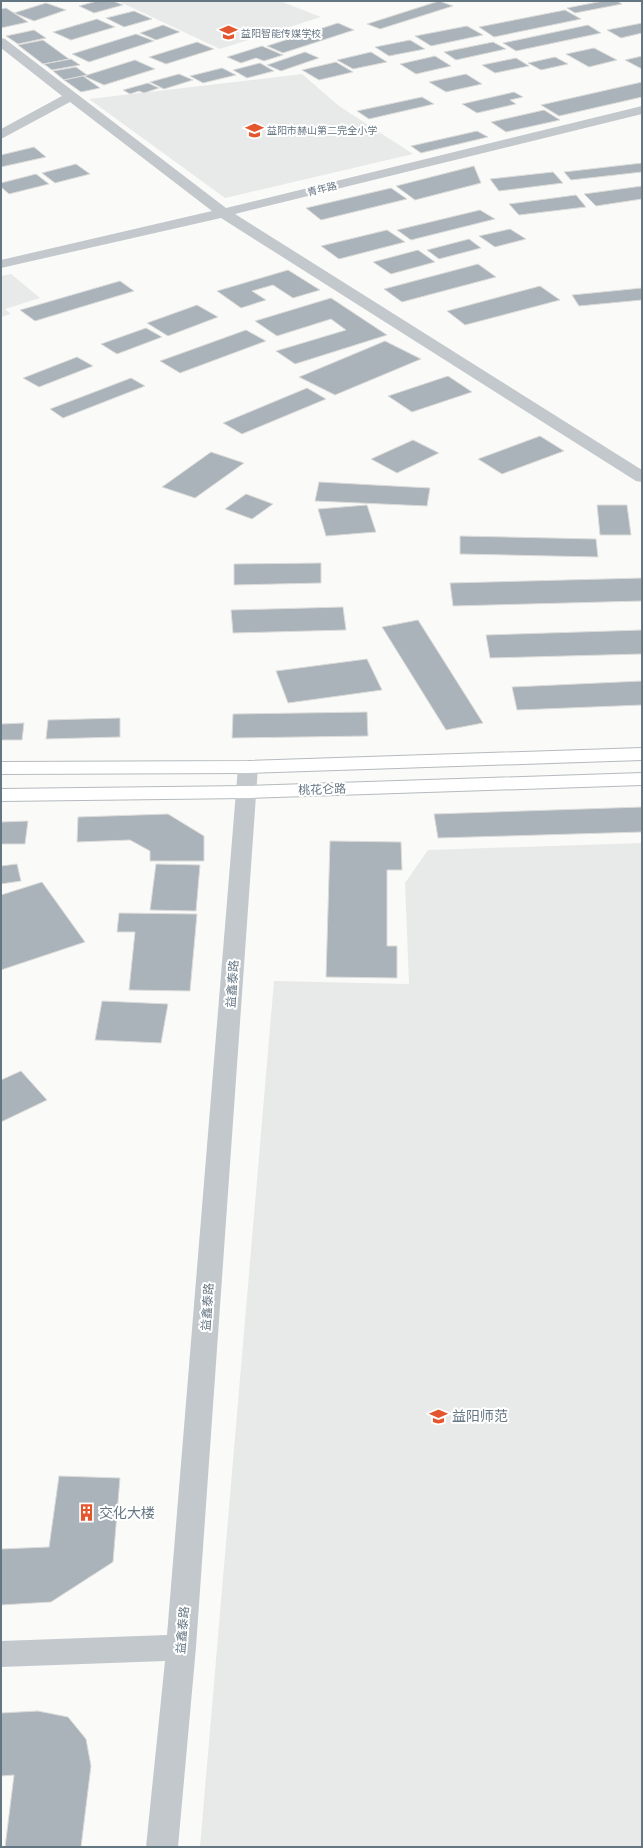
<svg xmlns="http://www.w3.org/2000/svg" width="643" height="1848" font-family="'PT Sans','Noto Sans SC',sans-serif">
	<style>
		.built { fill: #e8e9e9 }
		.building { fill: #aab3b9; stroke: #dcdcda }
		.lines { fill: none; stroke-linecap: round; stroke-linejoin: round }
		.major-casing { stroke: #b5babe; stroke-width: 2 }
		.minor { fill: #c3c8cc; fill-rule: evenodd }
		.major { fill: #fff; fill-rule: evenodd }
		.labels { text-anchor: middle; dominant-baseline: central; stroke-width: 4; stroke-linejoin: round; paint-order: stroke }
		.far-poi-label { font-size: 10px; fill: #657683; stroke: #fff; text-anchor: start }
		.far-street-label { font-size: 10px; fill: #657683; stroke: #fff }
		.street-label { font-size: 12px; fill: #657683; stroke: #fff }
		.near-poi-label { font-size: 14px; fill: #657683; stroke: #fff; text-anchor: start }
	</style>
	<rect width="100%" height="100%" fill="#fafaf8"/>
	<!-- built -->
	<g class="built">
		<polygon points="118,1 280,1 321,17 220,49"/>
		<polygon points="302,74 339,106 413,154 225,198 89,99"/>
		<polygon points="11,274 40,298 5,309 11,314 1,317 1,276"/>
		<polygon points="642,843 642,1847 200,1847 274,981 409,984 405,883 428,850"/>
	</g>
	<!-- building -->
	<g class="building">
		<polygon points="97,1 113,1 123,5 94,13 79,6"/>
		<polygon points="439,1 453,6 380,29 367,24"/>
		<polygon points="603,1 617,1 622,4 575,13 567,8"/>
		<polygon points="46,3 66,10 34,21 14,13"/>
		<polygon points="6,8 28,22 1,28 1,9"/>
		<polygon points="565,10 581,19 494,37 479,27"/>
		<polygon points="134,11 152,19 124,27 106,18"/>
		<polygon points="97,19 115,27 71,40 53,32"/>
		<polygon points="338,23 354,30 283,53 267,46"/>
		<polygon points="642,23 642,33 621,38 607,30"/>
		<polygon points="163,25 180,32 156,40 140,33"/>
		<polygon points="588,25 601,33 516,51 503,43"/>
		<polygon points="467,26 483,35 431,46 415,36"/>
		<polygon points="34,30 46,38 18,44 6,36"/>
		<polygon points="136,34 154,41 89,62 72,54"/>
		<polygon points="43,40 69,59 43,64 18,45"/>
		<polygon points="410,40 425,49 389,56 375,47"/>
		<polygon points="197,42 214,49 166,64 149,57"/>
		<polygon points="493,42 506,49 456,60 444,52"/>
		<polygon points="262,46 283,55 264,61 256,58 241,63 227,57"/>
		<polygon points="594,48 617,60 589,67 566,54"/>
		<polygon points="305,52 319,58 281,71 267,65"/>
		<polygon points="371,52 387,62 353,69 337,60"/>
		<polygon points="435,56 451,66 416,74 400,64"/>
		<polygon points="642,56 642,69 625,60"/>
		<polygon points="555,57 568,64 541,70 528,63"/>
		<polygon points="516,58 529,66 495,73 482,65"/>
		<polygon points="71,59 80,65 52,70 44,64"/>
		<polygon points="135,60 155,69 104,85 84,76"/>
		<polygon points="336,62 353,72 319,80 302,70"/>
		<polygon points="260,63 274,71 247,78 233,70"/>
		<polygon points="76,67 87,75 64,80 53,71"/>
		<polygon points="222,68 236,75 203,83 190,76"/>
		<polygon points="179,74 193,80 164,89 150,82"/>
		<polygon points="466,74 482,84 446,92 429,82"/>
		<polygon points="83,76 100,88 81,92 64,80"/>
		<polygon points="642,82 642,97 559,116 541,105"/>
		<polygon points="148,83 159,88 144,93 139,91 130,94 123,90"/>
		<polygon points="514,92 523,97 510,100 516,104 477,113 462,104"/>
		<polygon points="422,97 434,104 369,119 357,111"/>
		<polygon points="544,110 560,120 506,132 491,122"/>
		<polygon points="477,131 488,137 421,153 411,146"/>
		<polygon points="34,147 46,157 1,167 1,155"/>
		<polygon points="642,163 642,172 571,180 564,172"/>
		<polygon points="76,164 90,174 55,183 42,173"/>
		<polygon points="474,166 481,183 415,200 396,186"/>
		<polygon points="553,172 563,183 499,191 490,179"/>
		<polygon points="36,174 49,184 9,194 1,187 1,183"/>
		<polygon points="642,186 642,199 596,206 584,194"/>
		<polygon points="391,188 407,199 321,220 306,208"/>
		<polygon points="576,195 586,207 519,215 509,204"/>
		<polygon points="480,210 495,219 411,240 397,230"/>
		<polygon points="510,229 526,239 495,247 479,236"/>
		<polygon points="387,230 405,242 339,259 321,246"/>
		<polygon points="469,239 481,248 439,259 427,250"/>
		<polygon points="418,250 435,262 391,274 373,262"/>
		<polygon points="478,264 496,277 402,302 384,289"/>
		<polygon points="288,270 320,290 293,298 273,285 252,291 266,300 241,308 217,291"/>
		<polygon points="120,281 134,291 35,321 20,310"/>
		<polygon points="540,286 560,300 465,325 447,311"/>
		<polygon points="642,288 642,300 579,306 572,295"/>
		<polygon points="331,298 387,335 295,364 276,351 346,330 331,319 277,336 255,321"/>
		<polygon points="197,305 218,317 168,336 147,323"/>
		<polygon points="146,328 162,337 117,354 101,344"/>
		<polygon points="246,330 266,341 180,373 160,361"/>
		<polygon points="385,341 421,359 335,395 299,377"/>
		<polygon points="77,357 93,366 39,387 23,378"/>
		<polygon points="448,376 472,392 412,412 388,396"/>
		<polygon points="131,378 145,386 63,418 50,409"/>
		<polygon points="307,388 326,399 242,434 223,423"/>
		<polygon points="540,436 564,451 502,474 478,459"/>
		<polygon points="413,440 439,453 397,473 371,459"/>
		<polygon points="211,452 244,463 195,498 162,487"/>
		<polygon points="319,482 430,488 427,506 315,501"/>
		<polygon points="246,494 273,504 252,519 225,509"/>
		<polygon points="367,505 376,532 326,536 318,509"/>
		<polygon points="597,505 627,505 631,535 600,535"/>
		<polygon points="460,536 596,539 598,557 460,554"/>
		<polygon points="321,563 321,583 234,585 234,564"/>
		<polygon points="642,578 642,601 453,606 450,583"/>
		<polygon points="343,607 346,630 233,633 231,610"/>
		<polygon points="418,620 483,723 446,730 382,627"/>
		<polygon points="642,630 642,654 490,658 486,635"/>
		<polygon points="367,659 382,690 288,703 276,671"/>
		<polygon points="642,681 642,705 517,710 512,687"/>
		<polygon points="367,712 368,736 232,738 233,714"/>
		<polygon points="120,718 120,737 46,739 48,720"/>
		<polygon points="24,723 22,740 1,740 1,724"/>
		<polygon points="642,807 642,832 438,838 434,814"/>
		<polygon points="168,814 204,836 204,861 150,861 150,851 130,840 77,842 78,817"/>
		<polygon points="28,821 25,844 1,844 1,822"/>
		<polygon points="330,841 401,842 402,870 387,870 387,946 397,946 397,978 326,977"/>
		<polygon points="17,864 21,881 1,884 1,866"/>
		<polygon points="156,864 200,865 196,911 150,910"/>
		<polygon points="42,882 85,942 1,970 1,895"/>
		<polygon points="119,913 197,914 190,991 129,990 135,932 117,932"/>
		<polygon points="102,1001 168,1004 161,1043 95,1040"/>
		<polygon points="21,1071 47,1100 1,1122 1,1080"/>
		<polygon points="59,1476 120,1478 113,1562 51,1602 1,1605 1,1549 49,1547"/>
		<polygon points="38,1711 68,1717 86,1739 91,1766 81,1847 5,1847 14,1775 1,1776 1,1713"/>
	</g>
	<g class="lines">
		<defs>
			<g id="major">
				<polygon points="642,748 642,760 248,773 1,774 1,762 248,761"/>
				<polygon points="642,773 642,785 247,798 1,801 1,789 247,786"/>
			</g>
		</defs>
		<!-- major casing -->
		<use href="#major" class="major-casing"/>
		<!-- minor -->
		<g class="minor">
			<polygon points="1,38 5,39 226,208 642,106 642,114 235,214 642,470 642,482 636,481 221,218 1,268 1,260 212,211 70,102 1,139 1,129 62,96 1,48"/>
			<polygon points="248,761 255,763 258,767 196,1647 178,1847 146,1847 165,1661 1,1667 1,1641 167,1635 238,767 241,763"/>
		</g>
		<!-- major -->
		<use href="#major" class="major"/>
	</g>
	<!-- icons -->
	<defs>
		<symbol id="school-bare" viewBox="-9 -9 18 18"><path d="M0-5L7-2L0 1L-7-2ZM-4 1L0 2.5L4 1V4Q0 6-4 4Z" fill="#e4572e" stroke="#fff" stroke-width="2.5" paint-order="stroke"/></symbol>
		<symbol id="building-bare" viewBox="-9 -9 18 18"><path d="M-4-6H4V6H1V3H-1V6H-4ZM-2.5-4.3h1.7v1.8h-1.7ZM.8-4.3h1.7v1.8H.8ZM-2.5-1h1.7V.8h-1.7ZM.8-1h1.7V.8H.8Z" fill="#e4572e" stroke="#fff" stroke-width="2.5" paint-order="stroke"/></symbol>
	</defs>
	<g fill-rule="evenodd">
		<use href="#school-bare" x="216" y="20" width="25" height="25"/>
		<use href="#school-bare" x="242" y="118" width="25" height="25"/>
		<use href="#school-bare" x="426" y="1404" width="25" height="25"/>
		<use href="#building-bare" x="74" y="1500" width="25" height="25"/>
	</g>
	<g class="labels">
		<!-- far-poi labels -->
		<g class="far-poi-label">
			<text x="241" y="33">益阳智能传媒学校</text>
			<text x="267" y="130">益阳市赫山第二完全小学</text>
		</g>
		<!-- far-street labels -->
		<g class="far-street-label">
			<text transform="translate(322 189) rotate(-14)">青年路</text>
		</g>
		<!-- street labels -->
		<g class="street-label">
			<text transform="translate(322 789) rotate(-2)">桃花仑路</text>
			<text transform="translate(232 984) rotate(-86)">益鑫泰路</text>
			<text transform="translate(207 1307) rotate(-86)">益鑫泰路</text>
			<text transform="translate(182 1630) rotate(-85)">益鑫泰路</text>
		</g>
		<!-- near-poi labels -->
		<g class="near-poi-label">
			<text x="452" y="1416">益阳师范</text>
			<text x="99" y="1513">交化大楼</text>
		</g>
	</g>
	<!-- border -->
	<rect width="643" height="1848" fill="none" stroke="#657683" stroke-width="4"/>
</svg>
